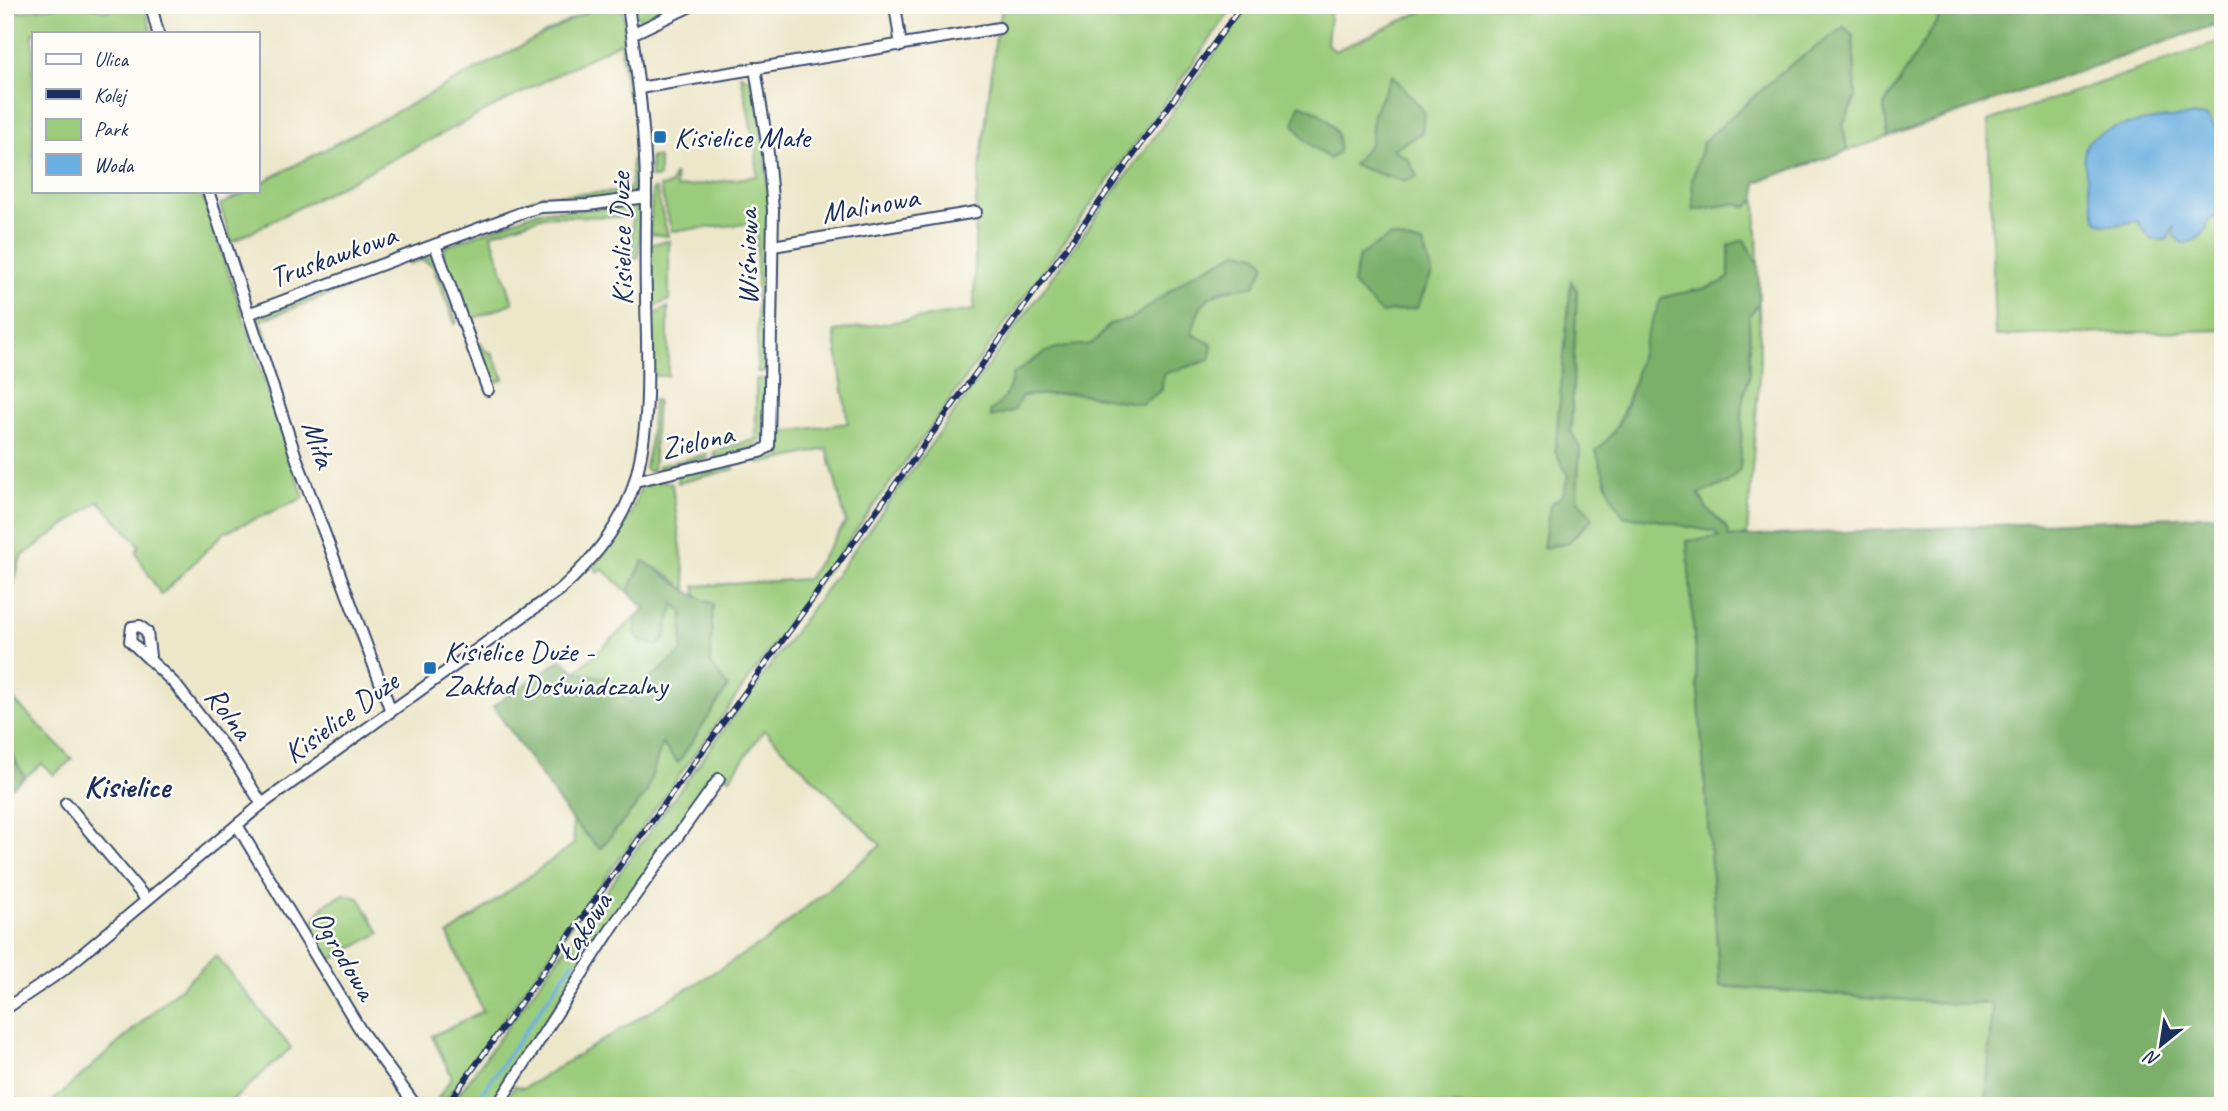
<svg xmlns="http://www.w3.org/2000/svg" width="2228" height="1111" font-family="Caveat,sans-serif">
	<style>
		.green { fill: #9bcc7b; stroke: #5b7e6c; stroke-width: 2 }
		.forest { fill: #7cb06b; stroke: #4c7064; stroke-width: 2 }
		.water { fill: #6aafe0; stroke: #426f9f; stroke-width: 2 }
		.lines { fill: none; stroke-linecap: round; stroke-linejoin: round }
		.stream { stroke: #6aafe0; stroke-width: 3.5 }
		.minor-casing { stroke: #3a4b6e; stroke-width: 14 }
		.minor { stroke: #fff; stroke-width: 10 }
		.rail-casing { stroke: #1b2f5e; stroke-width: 6 }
		.rail { stroke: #fdfcf7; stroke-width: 3.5; stroke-dasharray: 10; stroke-linecap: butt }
		.poi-dot { fill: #1f6fb2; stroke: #fdfcf7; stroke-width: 2.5 }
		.labels { text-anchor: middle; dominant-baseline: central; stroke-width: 5; stroke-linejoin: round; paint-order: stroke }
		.poi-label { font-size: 30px; fill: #1b2f5e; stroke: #fdfcf7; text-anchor: start }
		.street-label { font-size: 30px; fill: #1b2f5e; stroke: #fdfcf7 }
		.neighbourhood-label { font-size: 32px; font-weight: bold; fill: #1b2f5e; stroke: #fdfcf7 }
	</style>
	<rect width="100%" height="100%" fill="#fdfcf7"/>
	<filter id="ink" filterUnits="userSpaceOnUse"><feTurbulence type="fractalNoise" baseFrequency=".0143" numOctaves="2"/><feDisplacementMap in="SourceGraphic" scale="14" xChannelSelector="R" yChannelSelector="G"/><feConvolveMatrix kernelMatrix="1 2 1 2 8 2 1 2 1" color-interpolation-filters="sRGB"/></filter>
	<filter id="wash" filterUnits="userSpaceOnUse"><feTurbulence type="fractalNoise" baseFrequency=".00686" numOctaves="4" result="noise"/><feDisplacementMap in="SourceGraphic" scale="28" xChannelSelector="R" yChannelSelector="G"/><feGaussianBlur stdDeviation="1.57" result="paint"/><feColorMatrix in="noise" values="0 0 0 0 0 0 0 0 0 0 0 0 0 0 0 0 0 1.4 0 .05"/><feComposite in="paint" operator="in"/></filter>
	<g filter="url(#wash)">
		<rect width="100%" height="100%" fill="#ede7ca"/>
		<!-- green -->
		<g class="green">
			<path d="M5,5H18L19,12C43,8 84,0 105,11L127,5H144L152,33H33V191H201L304,498L225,532L161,595L136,553L139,545L99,501L21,557L5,613Z"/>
			<polygon points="599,5 622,5 635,94 627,96 620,42 232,242 220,205 247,191 257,191 257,185"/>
			<polygon points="633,5 673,5 645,22 634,14"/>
			<polygon points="1003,5 1235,5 441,1106 433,1106 452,1077 432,1036 483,1011 448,935 574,844 572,819 600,849 646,794 662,743 678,763 710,663 713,604 697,598 695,586 807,579 846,522 827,449 759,464 757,457 772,450 778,416 779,433 848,423 834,331 974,310 976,202 996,36"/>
			<path d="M1250,5H1331L1327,44L1335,51L1436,5H1947L1884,106L1888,137L1847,151L1843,124L1856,97L1853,35L1694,210L1738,203L1746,207L1756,200L1758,265L1744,241L1729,245V278C1708,292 1686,290 1662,298C1642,345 1634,397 1609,441L1624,517C1655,516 1683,528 1714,531L1720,538L1687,541L1720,986L1959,1004L1992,1003L1986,1106H502L515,1086L524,1088L767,940L881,845L764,730L730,778L718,772L607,925L491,1106H450Z"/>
			<polygon points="2223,41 2223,330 1995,336 1988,121"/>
			<polygon points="741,75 752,81 764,143 769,211 766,372 757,372 757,223 672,231 660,187 670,185 675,174 676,188 757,176 756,150"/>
			<polygon points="650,157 659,158 659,177 651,178"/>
			<path d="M632,159L639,163V185C617,210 560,198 529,205L526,202L544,195L625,192L631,187Z"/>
			<polygon points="652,189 656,189 668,236 650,234"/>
			<polygon points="633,203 641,214 638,259 633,259 632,217 544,216 491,234 513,303 472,319 477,332 471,333 443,257 445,247 539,211 609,208"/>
			<polygon points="669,241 669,300 652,307 650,244"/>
			<polygon points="422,254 435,260 457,321 455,324 432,265 422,260 409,264 409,259"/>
			<polygon points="348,281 352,286 261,320 274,359 270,361 256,317"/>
			<polygon points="1759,303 1760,364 1747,535 1729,537 1728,529 1706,508 1699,494 1727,483 1740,469 1743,398 1750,374 1749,315"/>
			<polygon points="668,307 668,376 655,376 652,370 652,320 654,315"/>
			<polygon points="481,343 484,350 492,353 504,379 492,384 476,347"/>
			<polygon points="756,379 766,379 762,439 753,448 715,458 714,452 756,439"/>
			<polygon points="653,400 657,400 653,471 649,472 645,468 650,444"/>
			<polygon points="707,454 707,459 658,471 658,466"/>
			<polygon points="732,463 734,469 678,483 677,475"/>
			<polygon points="661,480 672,484 687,591 670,576 643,562 628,592 602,569 598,572 594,567 629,518 641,487"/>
			<polygon points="673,603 683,612 682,652 645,683 630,704 604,678 576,672 637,616 636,634 664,640"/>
			<path d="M5,691L72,759L54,775L42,764L25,777C2,742 5,731 5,691Z"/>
			<polygon points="344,894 359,898 380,933 327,962 308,930 324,905"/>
			<polygon points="216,956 291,1048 233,1100 237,1106 58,1106 53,1101"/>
		</g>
		<!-- forest -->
		<g class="forest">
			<polygon points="1947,5 2223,5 2223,22 1888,137 1884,106"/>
			<polygon points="1844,27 1853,35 1856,97 1843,124 1847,151 1756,182 1756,200 1746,207 1738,203 1694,210 1692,180 1703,142 1785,69"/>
			<polygon points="1392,75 1424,111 1422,133 1393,149 1408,159 1417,176 1404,182 1353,165 1371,142 1373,114"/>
			<path d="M1299,104C1322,112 1341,125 1339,152L1330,159L1307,142L1294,124Z"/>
			<polygon points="1390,236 1423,244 1432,274 1417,308 1381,313 1353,284 1359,256"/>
			<path d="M1744,240L1758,265L1759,303L1749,316L1750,374L1743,398L1740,469L1727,483L1699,494L1706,508L1728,529L1729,537L2223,515V1106H1986L1992,1003L1959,1004L1720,986L1687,541L1719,537L1714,531C1683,528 1655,516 1624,517L1610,493L1596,451C1631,423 1633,373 1647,333C1651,321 1657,310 1662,298C1686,290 1708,292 1729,278V245Z"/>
			<path d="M1239,251L1259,256L1265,265L1254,286C1215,291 1201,292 1192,334L1212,344L1210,360L1163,374L1162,390L1141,404L1074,393L1022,396L1014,411L991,417L990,411C1005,401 1009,391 1013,374C1026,366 1043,351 1057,348C1087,340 1087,356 1109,324L1131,319L1192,275Z"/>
			<polygon points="1571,281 1577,291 1571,431 1580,448 1577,498 1593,518 1568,543 1543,548 1550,505 1563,495 1568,476 1555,451"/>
			<path d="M643,561C668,574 687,595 713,604L710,663L728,687L678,763L662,744L646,794L600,849L571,819L493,706L562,659L576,672L604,678L630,703L645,683L682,652L683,612L674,604L664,640L657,646L641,641L635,633L637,616L645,608L628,592Z"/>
			<polygon points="5,744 25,777 12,787 5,777"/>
		</g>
		<!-- water -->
		<path class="water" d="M2206,116C2228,133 2223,186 2223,214L2209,220C2207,234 2196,243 2182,243L2174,236V226L2167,240H2152L2137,221C2123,223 2106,230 2096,219C2093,197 2082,170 2085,149C2088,123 2184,115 2206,116Z"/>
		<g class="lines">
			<!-- stream -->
			<polyline class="stream" points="473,1106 574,961"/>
		</g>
	</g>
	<g filter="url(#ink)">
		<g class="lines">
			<defs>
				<g id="minor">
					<polyline points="151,5 158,33"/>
					<polyline points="895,5 901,46"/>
					<polyline points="632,34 693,5"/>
					<polyline points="639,88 999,28"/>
					<polyline points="208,191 296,457 391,711"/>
					<polyline points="435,245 488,390"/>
					<polyline points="773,246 976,212"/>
					<polyline points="248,314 526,211 541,207 588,205 646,197"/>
					<polyline points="635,481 760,452 769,446 773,210 767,143 755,68"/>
					<polyline points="150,656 147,632 140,626 132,627 130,641 175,684 234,760 262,804"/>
					<polyline points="66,803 146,899"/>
					<polyline points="237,825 361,1031 416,1106"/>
					<path d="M5,1009L62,971L262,804L561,589C590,562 615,534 630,496C653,432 647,363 646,296C645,259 646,222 646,185C645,125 636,65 628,5"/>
					<polyline points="497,1106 613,926 719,779"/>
				</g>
			</defs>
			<!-- minor casing -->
			<use href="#minor" class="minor-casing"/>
			<!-- minor -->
			<use href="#minor" class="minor"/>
			<defs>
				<polyline id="rail" points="446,1106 1242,5"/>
			</defs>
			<!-- rail casing -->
			<use href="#rail" class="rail-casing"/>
			<!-- rail -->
			<use href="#rail" class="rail"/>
		</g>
	</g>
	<!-- markers -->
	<g class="poi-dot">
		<rect x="653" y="130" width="14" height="14" rx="3.5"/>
		<rect x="423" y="661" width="14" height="14" rx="3.5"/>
	</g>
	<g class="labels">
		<!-- poi labels -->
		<g class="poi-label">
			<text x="674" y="137">Kisielice Małe</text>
			<text x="444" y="651">Kisielice Duże -<tspan x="444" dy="34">Zakład Doświadczalny</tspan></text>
		</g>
		<!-- street labels -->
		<g class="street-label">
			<text transform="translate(870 205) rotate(-10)">Malinowa</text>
			<text transform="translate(621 239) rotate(-91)">Kisielice Duże</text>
			<text transform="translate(333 256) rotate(-20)">Truskawkowa</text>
			<text transform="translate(747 257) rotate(-90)">Wiśniowa</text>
			<text transform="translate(697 441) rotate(-13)">Zielona</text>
			<text transform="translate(319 444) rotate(71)">Miła</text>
			<text transform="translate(229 713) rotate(53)">Rolna</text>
			<text transform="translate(341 717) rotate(-36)">Kisielice Duże</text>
			<text transform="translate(584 927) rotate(-57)">Łąkowa</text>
			<text transform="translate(344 955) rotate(59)">Ogrodowa</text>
		</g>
		<!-- neighbourhood labels -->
		<g class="neighbourhood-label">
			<text x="127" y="786">Kisielice</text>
		</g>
	</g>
	<!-- margin -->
	<rect width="2228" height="1111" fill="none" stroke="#fdfcf7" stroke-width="28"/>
	<!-- legend -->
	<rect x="32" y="32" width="228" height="161" fill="#fdfcf7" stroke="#a3aaba" stroke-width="2"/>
	<rect x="46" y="54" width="35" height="10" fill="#ffffff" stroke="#a3aaba" stroke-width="2"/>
	<text x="94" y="66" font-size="21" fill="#1b2f5e">Ulica</text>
	<rect x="46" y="89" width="35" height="10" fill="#1b2f5e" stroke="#a3aaba" stroke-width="2"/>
	<text x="94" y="102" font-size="21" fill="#1b2f5e">Kolej</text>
	<rect x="46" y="119" width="35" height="21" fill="#9bcc7b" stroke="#a3aaba" stroke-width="2"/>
	<text x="94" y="136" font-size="21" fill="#1b2f5e">Park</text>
	<rect x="46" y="154" width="35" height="21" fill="#6aafe0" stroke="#a3aaba" stroke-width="2"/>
	<text x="94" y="172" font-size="21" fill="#1b2f5e">Woda</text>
	<!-- north arrow -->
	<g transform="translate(2161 1045) rotate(210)" stroke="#fdfcf7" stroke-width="5" paint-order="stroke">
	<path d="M0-5L12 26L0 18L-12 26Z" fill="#1b2f5e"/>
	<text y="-10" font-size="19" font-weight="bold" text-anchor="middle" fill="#1b2f5e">N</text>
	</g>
</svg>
